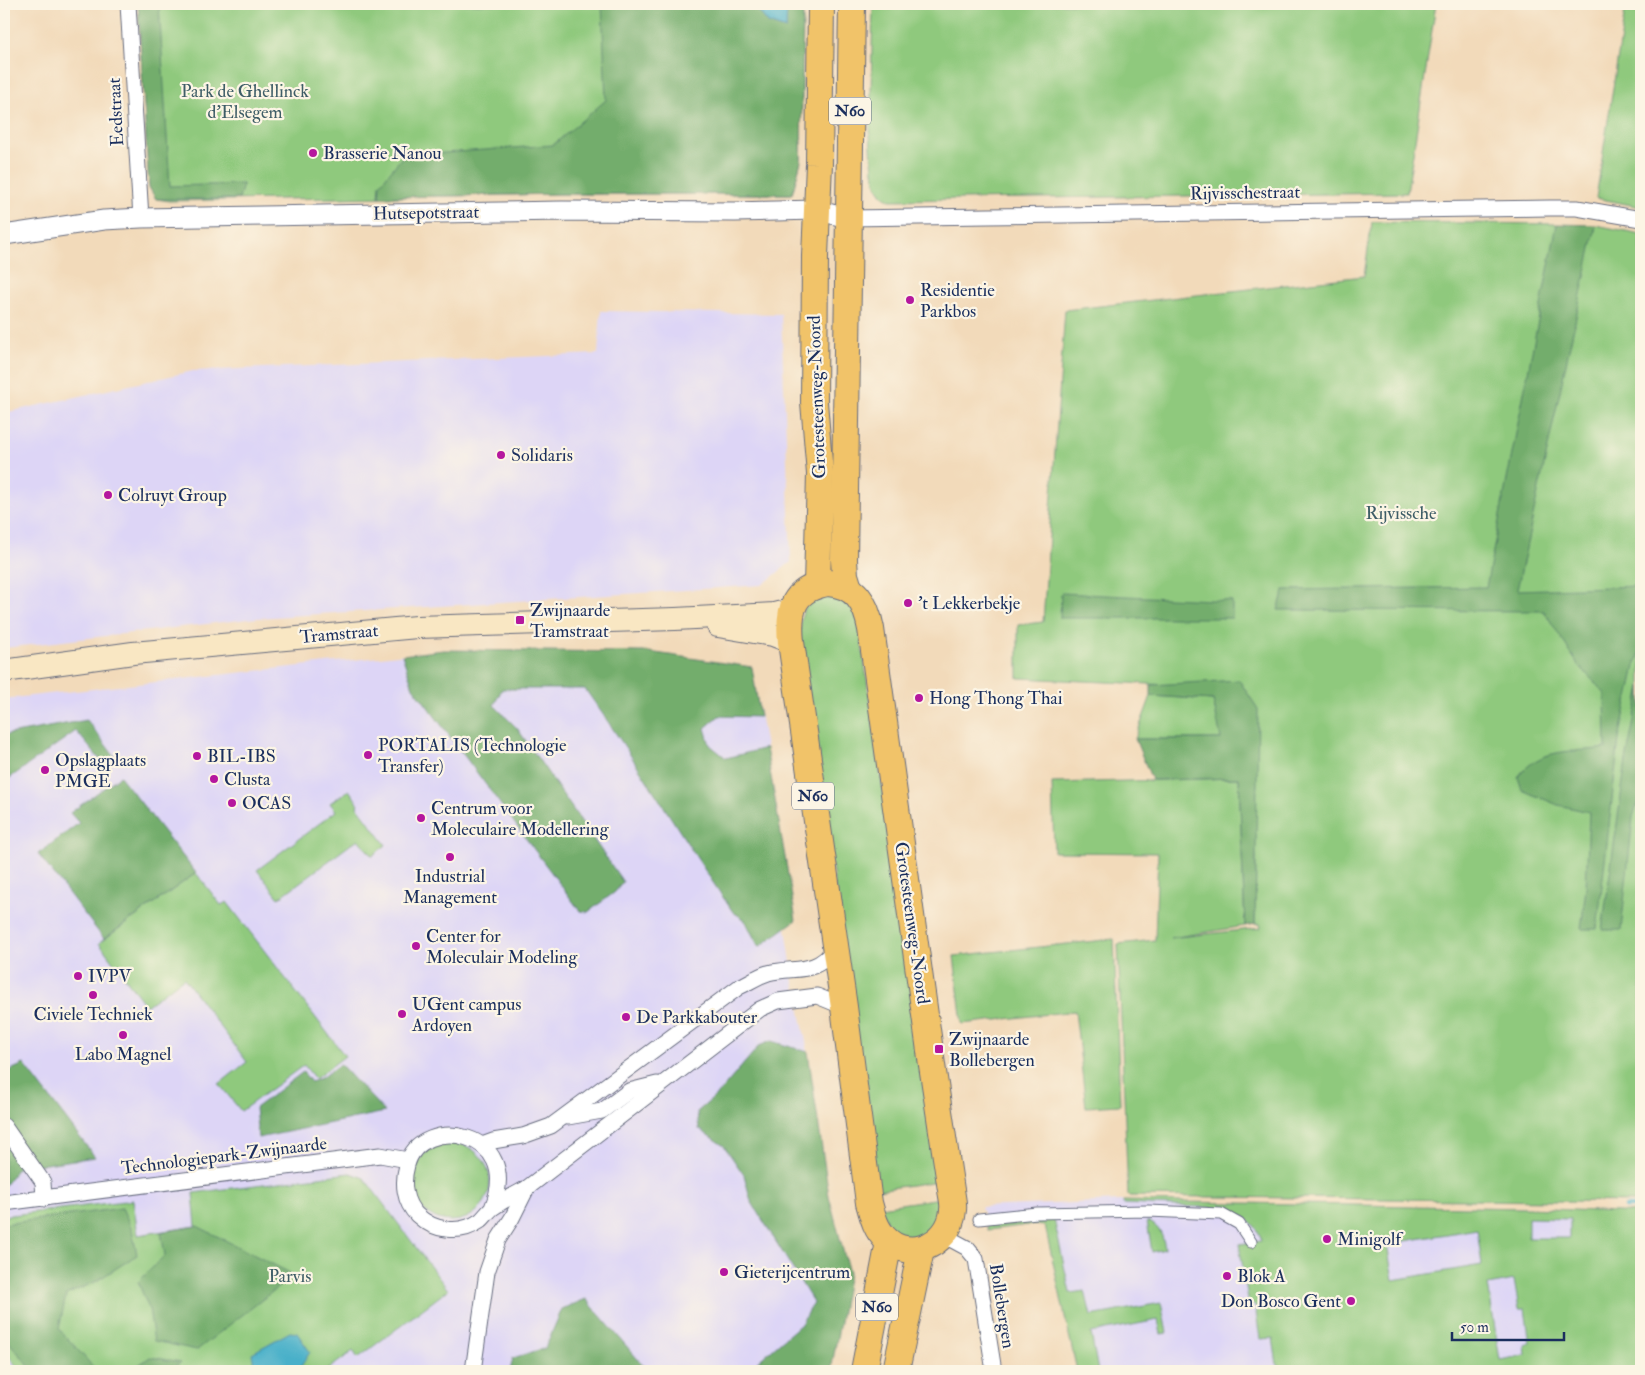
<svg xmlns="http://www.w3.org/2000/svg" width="1645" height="1375" font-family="'IM FELL Double Pica',serif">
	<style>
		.built { fill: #ddd5f6 }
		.green { fill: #8fc97d; stroke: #557c6e; fill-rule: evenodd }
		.forest { fill: #73ad6c; stroke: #476e65 }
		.water { fill: #4ab0c9; stroke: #327094 }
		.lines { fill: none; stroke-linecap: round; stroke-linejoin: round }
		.stream { stroke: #4ab0c9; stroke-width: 4.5 }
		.pedestrian-casing { stroke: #666b7e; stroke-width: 13 }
		.minor-casing { stroke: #666b7e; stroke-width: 17 }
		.tertiary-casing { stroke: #666b7e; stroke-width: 21 }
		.secondary-casing { stroke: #666b7e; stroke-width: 24 }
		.trunk-casing { stroke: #666b7e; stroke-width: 28 }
		.pedestrian { stroke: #fff; stroke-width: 11 }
		.minor { stroke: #fff; stroke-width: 15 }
		.tertiary { stroke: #fff; stroke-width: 19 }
		.secondary { stroke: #f9e7c3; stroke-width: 22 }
		.trunk { stroke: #f1c369; stroke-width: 26 }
		.poi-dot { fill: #b5179e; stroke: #fcf5e5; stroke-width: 2 }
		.labels { text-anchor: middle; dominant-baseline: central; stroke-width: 4.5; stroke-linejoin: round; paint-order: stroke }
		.shield { fill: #fcf5e5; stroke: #5e6a86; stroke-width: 1 }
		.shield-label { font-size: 16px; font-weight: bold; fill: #1b2f5e }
		.park-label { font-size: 18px; fill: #3e5d67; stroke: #fcf5e5 }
		.street-label { font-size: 18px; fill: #1b2f5e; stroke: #fcf5e5 }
		.poi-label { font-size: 18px; fill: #1b2f5e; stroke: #fcf5e5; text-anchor: start }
	</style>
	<rect width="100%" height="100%" fill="#fcf5e5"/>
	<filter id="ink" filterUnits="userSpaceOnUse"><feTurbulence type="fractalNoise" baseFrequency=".02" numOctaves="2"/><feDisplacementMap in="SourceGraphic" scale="10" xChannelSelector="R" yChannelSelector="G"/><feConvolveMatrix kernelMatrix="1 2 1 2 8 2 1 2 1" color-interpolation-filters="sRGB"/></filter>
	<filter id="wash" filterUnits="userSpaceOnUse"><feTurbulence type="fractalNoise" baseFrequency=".0096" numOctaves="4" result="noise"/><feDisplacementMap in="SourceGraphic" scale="20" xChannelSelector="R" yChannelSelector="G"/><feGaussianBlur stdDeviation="1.12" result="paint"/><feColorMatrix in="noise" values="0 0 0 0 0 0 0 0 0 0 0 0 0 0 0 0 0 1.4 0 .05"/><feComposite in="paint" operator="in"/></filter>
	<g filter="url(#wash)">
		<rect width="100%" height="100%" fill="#f2daba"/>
		<!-- built -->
		<g class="built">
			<polygon points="601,311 781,314 791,562 762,585 257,618 4,648 4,413 193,371 598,354"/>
			<polygon points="443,650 649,652 752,667 796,920 786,928 793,977 808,1052 829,1196 849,1273 831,1371 4,1371 4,699"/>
			<polygon points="1123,1201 1528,1208 1641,1213 1641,1371 1077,1371 1045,1226 1037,1224 988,1230 981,1207"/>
		</g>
		<!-- green -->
		<g class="green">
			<polygon points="138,4 803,4 801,161 792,194 562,194 169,201 156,199 149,187"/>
			<polygon points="873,4 1436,4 1407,193 890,200 882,195 876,185 873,171 870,135"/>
			<polygon points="1626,4 1641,4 1641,207 1596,198"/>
			<polygon points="1372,222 1557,224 1557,227 1595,231 1596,225 1641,234 1641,1202 1128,1196 1118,944 1155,940 1158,853 1054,852 1052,783 1239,778 1245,926 1170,938 1261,928 1260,924 1255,924 1256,857 1236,688 1018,678 1018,625 1043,622 1065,310 1364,276"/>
			<path d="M833,593L857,611L939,1181L877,1190L800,636C802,603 803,605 833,593Z"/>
			<polygon points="1151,696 1213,700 1222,739 1135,739"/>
			<polygon points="349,790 359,804 357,806 386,845 372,856 358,839 279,898 257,870 336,811 330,803"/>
			<polygon points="196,873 221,905 227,902 345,1056 315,1079 304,1065 241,1111 219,1084 247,1062 184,978 146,1006 99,943"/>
			<polygon points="1114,939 1120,1105 1086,1107 1075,1011 962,1024 954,956"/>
			<circle cx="451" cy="1182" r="39"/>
			<polygon points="350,1173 364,1178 448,1290 358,1358 353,1351 326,1371 20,1371 4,1350 4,1216 133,1200 138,1235 196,1226 193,1193"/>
			<path d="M941,1198C945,1225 931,1232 908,1238L891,1231L880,1207Z"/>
			<path d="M1123,1201L1528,1208L1641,1213V1371H1278L1273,1338L1260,1339L1255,1305H1249L1239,1244L1261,1241C1259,1224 1241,1213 1227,1208L1123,1204ZM1528,1218L1570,1219V1238H1528ZM1477,1229L1482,1265L1393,1280L1387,1244ZM1514,1280L1519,1309H1525L1530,1343L1525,1345L1526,1355L1500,1360L1488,1285Z"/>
			<polygon points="1031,1219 1054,1219 1070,1293 1085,1291 1091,1316 1161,1303 1167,1333 1161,1334 1158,1320 1091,1333 1098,1371 1077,1371 1045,1226 1037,1224 988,1230 986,1225"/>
			<path d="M1147,1221C1160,1226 1163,1236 1165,1249L1152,1252Z"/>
		</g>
		<!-- forest -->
		<g class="forest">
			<polygon points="138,4 159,4 170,186 243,184 239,199 156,199 149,187"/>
			<polygon points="602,4 753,4 768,23 786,29 787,4 803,4 801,161 792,194 562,194 379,197 380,184 403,156 553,145 606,100"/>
			<path d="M1557,224L1596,225L1517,590L1641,586V650L1635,666L1619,739L1597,929H1581L1586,888L1589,812L1558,805L1522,790L1518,777C1541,746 1572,753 1606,748L1605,694L1577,663L1544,611L1278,610L1284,590L1486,587Z"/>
			<polygon points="1061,593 1232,601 1232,618 1060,618"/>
			<path d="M443,650L649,652L752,667L760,717L719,716L705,728L710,745L726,758L766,748L796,920L759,947L744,919L733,912C682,838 637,761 585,689H502L494,705L517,728L623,882L615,892L588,912L580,911L413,687L402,655Z"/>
			<polygon points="1239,680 1258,709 1255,924 1245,926 1239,778 1152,780 1135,739 1221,739 1213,700 1151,696 1151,685"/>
			<polygon points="1641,686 1641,793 1633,817 1621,930 1602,930 1626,760"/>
			<polygon points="87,720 117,760 106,767 76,731 4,782 4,735"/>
			<polygon points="120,776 196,873 104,939 38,854 79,823 70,813"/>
			<polygon points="771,1041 808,1052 829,1196 849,1273 831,1371 747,1371 801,1324 813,1302 751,1201 744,1175 724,1146 699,1129 697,1112 718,1094 759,1046"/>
			<polygon points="24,1064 95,1157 18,1168 4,1186 4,1073"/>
			<polygon points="340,1064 385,1112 258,1138 255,1108 303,1072 311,1082 321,1078"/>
			<polygon points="122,1208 132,1229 137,1255 95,1282 66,1295 59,1329 97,1371 33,1371 4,1336 4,1224"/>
			<polygon points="197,1226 294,1275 197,1350 154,1341 149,1309 138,1282 165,1255 161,1232"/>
			<polygon points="586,1299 648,1371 510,1371 513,1358 545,1348 562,1309"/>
			<polygon points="150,1357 181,1362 169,1371 130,1371"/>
		</g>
		<!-- water -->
		<g class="water">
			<polygon points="753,4 787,4 786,29 768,23"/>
			<polygon points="290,1332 297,1333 310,1352 298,1371 255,1371 252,1353"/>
		</g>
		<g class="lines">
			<!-- stream -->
			<polyline class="stream" points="1625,1207 1641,1207"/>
		</g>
	</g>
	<g filter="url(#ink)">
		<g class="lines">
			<defs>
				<polyline id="pedestrian" points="979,1219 1037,1213 1148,1211 1221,1214 1239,1224 1251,1242"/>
				<g id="minor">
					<polyline points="128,4 141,218"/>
					<polyline points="848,218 1550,208 1577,208 1641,219"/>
					<polyline points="568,1117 602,1111 629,1091 657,1084"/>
					<polyline points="4,1126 43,1182 44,1199"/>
					<path d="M482,1145L493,1141L523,1136L551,1126L739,987C748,983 758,976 768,973C797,966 813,976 835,949"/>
					<polyline points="4,1203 380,1155 408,1160"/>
					<path d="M492,1208C525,1130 420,1113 407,1165C402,1183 404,1202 417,1215C434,1231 460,1235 480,1221C485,1217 488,1211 494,1207C504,1200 516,1194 527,1188L760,1009L778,1001L817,996L844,1007"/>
					<polyline points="943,1235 967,1248 976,1259 994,1371"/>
					<polyline points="473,1371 487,1272 498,1240 512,1218 527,1188"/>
				</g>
				<polyline id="tertiary" points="4,235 104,220 141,218 562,211 735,212 815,210 848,218"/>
				<g id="secondary">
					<polyline points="718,626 773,635 791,642"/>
					<polyline points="4,671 133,653 417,627 675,619 774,614 791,610"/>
				</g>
				<g id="trunk">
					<path d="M828,583C856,585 866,603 871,629L932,1065L951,1190C952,1197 954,1204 953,1210C950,1248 902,1265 880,1232C874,1224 872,1213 869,1203L844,1007L791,642C788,610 792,589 828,583Z"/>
					<polyline points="817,585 820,474 814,402 815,256 819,164 821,4"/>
					<polyline points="849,588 845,575 844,560 852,4"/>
					<polyline points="864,1371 889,1242"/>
					<polyline points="896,1371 921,1250"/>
				</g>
			</defs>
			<!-- pedestrian casing -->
			<use href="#pedestrian" class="pedestrian-casing"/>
			<!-- minor casing -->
			<use href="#minor" class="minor-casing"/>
			<!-- tertiary casing -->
			<use href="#tertiary" class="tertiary-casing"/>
			<!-- secondary casing -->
			<use href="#secondary" class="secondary-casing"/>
			<!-- trunk casing -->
			<use href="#trunk" class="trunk-casing"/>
			<!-- pedestrian -->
			<use href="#pedestrian" class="pedestrian"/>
			<!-- minor -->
			<use href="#minor" class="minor"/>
			<!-- tertiary -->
			<use href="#tertiary" class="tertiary"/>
			<!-- secondary -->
			<use href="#secondary" class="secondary"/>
			<!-- trunk -->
			<use href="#trunk" class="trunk"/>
		</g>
	</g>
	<!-- markers -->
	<g class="poi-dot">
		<circle cx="313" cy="153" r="5"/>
		<circle cx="910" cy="300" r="5"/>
		<circle cx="501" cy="455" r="5"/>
		<circle cx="108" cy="495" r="5"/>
		<circle cx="908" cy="603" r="5"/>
		<rect x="515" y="615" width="10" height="10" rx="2.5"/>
		<circle cx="919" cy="698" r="5"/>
		<circle cx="368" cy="755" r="5"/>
		<circle cx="197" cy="756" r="5"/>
		<circle cx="45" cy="770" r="5"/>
		<circle cx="214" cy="779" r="5"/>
		<circle cx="232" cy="803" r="5"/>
		<circle cx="421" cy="818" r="5"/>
		<circle cx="450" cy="857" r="5"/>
		<circle cx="416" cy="946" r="5"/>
		<circle cx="78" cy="976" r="5"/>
		<circle cx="93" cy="995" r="5"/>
		<circle cx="402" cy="1014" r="5"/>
		<circle cx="626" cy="1017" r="5"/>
		<circle cx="123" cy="1035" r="5"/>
		<rect x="934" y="1044" width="10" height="10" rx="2.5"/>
		<circle cx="1327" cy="1239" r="5"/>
		<circle cx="724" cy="1272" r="5"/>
		<circle cx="1227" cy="1276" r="5"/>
		<circle cx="1351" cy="1301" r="5"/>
	</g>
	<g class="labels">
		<!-- shield labels -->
		<g class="shield">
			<rect x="829" y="97.5" width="42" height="27" rx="4"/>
			<rect x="792" y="782.5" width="42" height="27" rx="4"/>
			<rect x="856" y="1293.5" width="42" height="27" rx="4"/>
		</g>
		<g class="shield-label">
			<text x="850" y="111">N60</text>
			<text x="813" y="796">N60</text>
			<text x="877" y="1307">N60</text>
		</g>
		<!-- park labels -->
		<g class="park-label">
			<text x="245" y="91">Park de Ghellinck<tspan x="245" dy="21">d'Elsegem</tspan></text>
			<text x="1401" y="513">Rijvissche</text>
			<text x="290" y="1276">Parvis</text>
		</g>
		<!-- street labels -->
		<g class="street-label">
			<text transform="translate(116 112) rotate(-93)">Eedstraat</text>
			<text transform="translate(1245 193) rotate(-1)">Rijvisschestraat</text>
			<text transform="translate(426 213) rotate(-1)">Hutsepotstraat</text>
			<text transform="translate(817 397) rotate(-92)">Grotesteenweg-Noord</text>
			<text transform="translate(339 634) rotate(-5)">Tramstraat</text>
			<text transform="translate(912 923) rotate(82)">Grotesteenweg-Noord</text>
			<text transform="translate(224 1156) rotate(-7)">Technologiepark-Zwijnaarde</text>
			<text transform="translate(1002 1306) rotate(81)">Bollebergen</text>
		</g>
		<!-- poi labels -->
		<g class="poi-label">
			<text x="323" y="153">Brasserie Nanou</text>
			<text x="920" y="290">Residentie<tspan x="920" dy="21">Parkbos</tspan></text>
			<text x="511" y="455">Solidaris</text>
			<text x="118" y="495">Colruyt Group</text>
			<text x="918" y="603">'t Lekkerbekje</text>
			<text x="530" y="610">Zwijnaarde<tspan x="530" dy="21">Tramstraat</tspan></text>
			<text x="929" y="698">Hong Thong Thai</text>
			<text x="378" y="745">PORTALIS (Technologie<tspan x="378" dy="21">Transfer)</tspan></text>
			<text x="207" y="756">BIL-IBS</text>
			<text x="55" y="760">Opslagplaats<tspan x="55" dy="21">PMGE</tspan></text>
			<text x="224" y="779">Clusta</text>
			<text x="242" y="803">OCAS</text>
			<text x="431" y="808">Centrum voor<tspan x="431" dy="21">Moleculaire Modellering</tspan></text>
			<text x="450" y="876" text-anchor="middle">Industrial<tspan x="450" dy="21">Management</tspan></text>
			<text x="426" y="936">Center for<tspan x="426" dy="21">Moleculair Modeling</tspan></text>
			<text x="88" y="976">IVPV</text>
			<text x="412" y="1004">UGent campus<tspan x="412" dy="21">Ardoyen</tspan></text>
			<text x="93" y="1014" text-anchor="middle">Civiele Techniek</text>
			<text x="636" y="1017">De Parkkabouter</text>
			<text x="949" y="1039">Zwijnaarde<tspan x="949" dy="21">Bollebergen</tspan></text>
			<text x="123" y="1054" text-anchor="middle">Labo Magnel</text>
			<text x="1337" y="1239">Minigolf</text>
			<text x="734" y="1272">Gieterijcentrum</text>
			<text x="1237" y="1276">Blok A</text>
			<text x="1341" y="1301" text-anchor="end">Don Bosco Gent</text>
		</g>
	</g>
	<!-- margin -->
	<rect width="1645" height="1375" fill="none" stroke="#fcf5e5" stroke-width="20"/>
	<!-- scale -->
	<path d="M1452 1332v8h112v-8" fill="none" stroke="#1b2f5e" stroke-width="2.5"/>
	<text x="1460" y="1332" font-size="15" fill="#1b2f5e" stroke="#fcf5e5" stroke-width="4" paint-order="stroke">50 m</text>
</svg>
